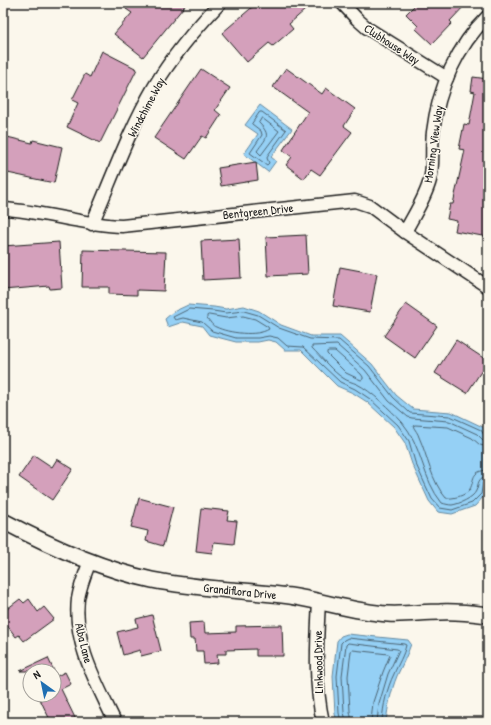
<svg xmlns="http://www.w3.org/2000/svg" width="491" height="725" font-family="'Patrick Hand',sans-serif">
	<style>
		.water { fill: #95d0f5; stroke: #65889e }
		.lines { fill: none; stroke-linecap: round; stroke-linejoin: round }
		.shore { stroke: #4c6473; stroke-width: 1 }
		.building { fill: #d4a0bb; stroke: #1c1c1c }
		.minor-casing { stroke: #1c1c1c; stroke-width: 15 }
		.tertiary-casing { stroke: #1c1c1c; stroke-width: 18 }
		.minor { stroke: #fbf7ec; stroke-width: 12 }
		.tertiary { stroke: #fbf7ec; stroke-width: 15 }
		.labels { text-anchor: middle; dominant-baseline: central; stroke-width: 3; stroke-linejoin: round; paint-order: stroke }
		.street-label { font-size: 12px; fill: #1c1c1c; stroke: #fbf7ec }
	</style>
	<rect width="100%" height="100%" fill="#fbf7ec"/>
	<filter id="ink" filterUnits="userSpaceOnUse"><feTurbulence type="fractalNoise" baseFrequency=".025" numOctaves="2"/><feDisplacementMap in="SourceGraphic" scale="8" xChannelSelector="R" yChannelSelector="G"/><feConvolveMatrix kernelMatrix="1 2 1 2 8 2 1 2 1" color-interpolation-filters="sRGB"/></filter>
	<g filter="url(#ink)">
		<!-- water -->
		<g class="water">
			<polygon points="260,105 292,129 271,157 276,161 268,172 244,154 258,134 245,125"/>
			<polygon points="188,305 214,307 226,309 244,306 259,311 281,325 311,336 340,336 372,364 396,395 413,409 451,412 485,428 488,438 488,479 484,496 475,506 452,514 438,512 429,501 412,464 405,443 394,427 367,402 353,393 337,386 301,350 285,350 276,342 268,340 258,342 236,342 209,335 202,326 183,322 168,327 165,319 173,312"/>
			<path d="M347,634L408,640L411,644C407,656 402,665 397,676C391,691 388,706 386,722H337L335,714L333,676L337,641L341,636Z"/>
		</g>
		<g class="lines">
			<!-- shore -->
			<g class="shore">
				<polygon points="260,112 262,112 286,130 268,155 267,158 269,163 267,165 250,153 262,135 261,131 252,124"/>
				<path d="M262,118L279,131L261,155L257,151C266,138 272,136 259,123Z"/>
				<path d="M209,315L226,318L243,316L255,319L268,327L269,329C257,337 228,333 216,327C212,326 210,321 207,318V316Z"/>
				<polygon points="329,351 335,351 361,374 363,377 363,379 361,380 346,373 327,354 327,352"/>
				<polyline points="488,436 484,435 481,430 450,416 410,413 393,397 369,366 339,340 310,339 279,328 258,315 244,311 226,313 213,311 189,309 173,317 175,320 183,318 202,322 212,331 236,338 258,338 269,336 278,338 287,346 303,347 340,382 355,389 370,399 398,425 409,441 415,462 424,482 432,499 440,508 452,510 472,503 481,494 483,483 488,481"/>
				<path d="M488,441L483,440L477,434L449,421L412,418L408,417L389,401L365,370L337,345L312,346V348C321,357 333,372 343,378C347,381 352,382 357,384C371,391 391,410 402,422C422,445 422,479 442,503C445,504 449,505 452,505C459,504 473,498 476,491C479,484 477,477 488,476"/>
				<path d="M488,447L480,445L472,438L448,427L415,425L413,426C415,430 418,433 419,437C428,457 431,481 446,498C452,499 466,496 470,489C475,480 470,471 488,470"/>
				<path d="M341,722L339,713L337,676L341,643L344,640L348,638L404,644L406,645C404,655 398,664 394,674C387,688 383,706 382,722"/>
				<polyline points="346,722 344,712 342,676 346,645 348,643 397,649 399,650 388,674 379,704 377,722"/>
				<polyline points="352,722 350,711 348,676 351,651 353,650 388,654 390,655 383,672 373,702 371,722"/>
			</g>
		</g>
		<!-- building -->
		<g class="building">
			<polygon points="131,3 187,3 143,57 114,34 132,13 126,9"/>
			<polygon points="257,3 313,3 289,24 293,29 273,46 269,43 247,62 222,33"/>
			<polygon points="417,3 467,3 450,21 452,23 432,44 416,29 418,26 406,14"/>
			<polygon points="102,51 137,69 100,143 67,127 78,103 72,100 85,74 90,77"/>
			<polygon points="286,68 322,94 326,88 355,109 344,126 352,132 320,175 311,169 304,179 286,165 292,157 283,150 308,112 273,87"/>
			<polygon points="201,69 230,88 215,110 221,115 206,138 202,136 186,159 154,138"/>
			<polygon points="473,77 488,79 488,237 455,231 457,221 447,219 450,204 453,204 465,150 459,149 464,124 469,125 475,92 471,91"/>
			<polygon points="3,136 32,143 33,140 62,147 54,183 3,172"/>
			<polygon points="256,162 258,180 221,186 218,168"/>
			<polygon points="306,235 308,274 268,276 266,237"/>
			<polygon points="239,239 241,278 203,280 201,241"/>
			<polygon points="59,242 62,288 50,289 49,286 3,290 3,246"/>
			<polygon points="83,250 166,252 164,291 137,290 137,295 109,294 109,287 82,287"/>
			<polygon points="340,267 377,274 370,312 333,306"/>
			<polygon points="406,304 437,326 415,358 384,336"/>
			<polygon points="456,340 488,361 467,393 435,373"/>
			<polygon points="34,455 52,467 57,459 73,469 52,500 19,477"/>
			<polygon points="139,498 173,507 163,546 146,541 148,531 131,527"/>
			<polygon points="201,508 229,511 227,520 237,521 234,544 214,542 212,553 196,551"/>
			<polygon points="20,599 24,603 29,599 38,612 44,607 54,619 24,641 19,635 16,637 3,620 3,612"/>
			<polygon points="152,615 161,651 141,656 140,650 123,655 117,632 138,627 136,619"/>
			<polygon points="204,622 205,633 236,632 236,626 282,625 283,656 256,656 256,649 226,650 226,654 217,654 218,663 204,664 203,651 196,651 195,639 190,639 189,623"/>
			<polygon points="48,658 54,671 20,671"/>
			<polygon points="65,672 71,684 61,689 77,722 51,722 38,695 54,695 54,675 55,677"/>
		</g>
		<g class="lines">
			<defs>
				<g id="minor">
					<polyline points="342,3 357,19 367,28 447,78"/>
					<path d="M3,209C43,211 82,225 122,226L355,201L370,206L405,232L488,287"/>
					<path d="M92,224C112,178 129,130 154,87C172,57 195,29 220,3"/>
					<path d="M405,232C413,216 425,199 430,180C434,164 431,148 433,132C438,89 457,46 488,16"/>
					<path d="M90,561C85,574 80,586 78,599C73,643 97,684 115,722"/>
					<path d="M319,601C317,641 314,683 323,722"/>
				</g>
				<path id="tertiary" d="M3,521C50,546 100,569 152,580C197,589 244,590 290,596C323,601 355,612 388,614C406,615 423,612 440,612C456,611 472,613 488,615"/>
			</defs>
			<!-- minor casing -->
			<use href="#minor" class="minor-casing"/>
			<!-- tertiary casing -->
			<use href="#tertiary" class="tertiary-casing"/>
			<!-- minor -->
			<use href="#minor" class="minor"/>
			<!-- tertiary -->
			<use href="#tertiary" class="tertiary"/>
		</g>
	</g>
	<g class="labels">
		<!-- street labels -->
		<g class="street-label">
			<text transform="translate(392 44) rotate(33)">Clubhouse Way</text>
			<text transform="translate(146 107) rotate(-62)">Windchime Way</text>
			<text transform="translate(433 144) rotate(-82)">Morning View Way</text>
			<text transform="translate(258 211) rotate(-6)">Bentgreen Drive</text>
			<text transform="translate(240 591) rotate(6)">Grandiflora Drive</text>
			<text transform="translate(84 643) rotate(76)">Alba Lane</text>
			<text transform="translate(318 662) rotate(-91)">Linkwood Drive</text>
		</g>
	</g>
	<!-- margin -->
	<rect width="491" height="725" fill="none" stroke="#fbf7ec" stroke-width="16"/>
	<rect x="8" y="8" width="475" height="709" fill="none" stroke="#1c1c1c" stroke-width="1.5" filter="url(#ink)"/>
	<!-- north arrow -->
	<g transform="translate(42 683) rotate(327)"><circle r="19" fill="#fbf7ec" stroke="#a29f99"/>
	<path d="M0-3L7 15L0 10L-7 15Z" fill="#1f6fb2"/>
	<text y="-6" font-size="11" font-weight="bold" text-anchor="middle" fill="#1c1c1c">N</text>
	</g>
</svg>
